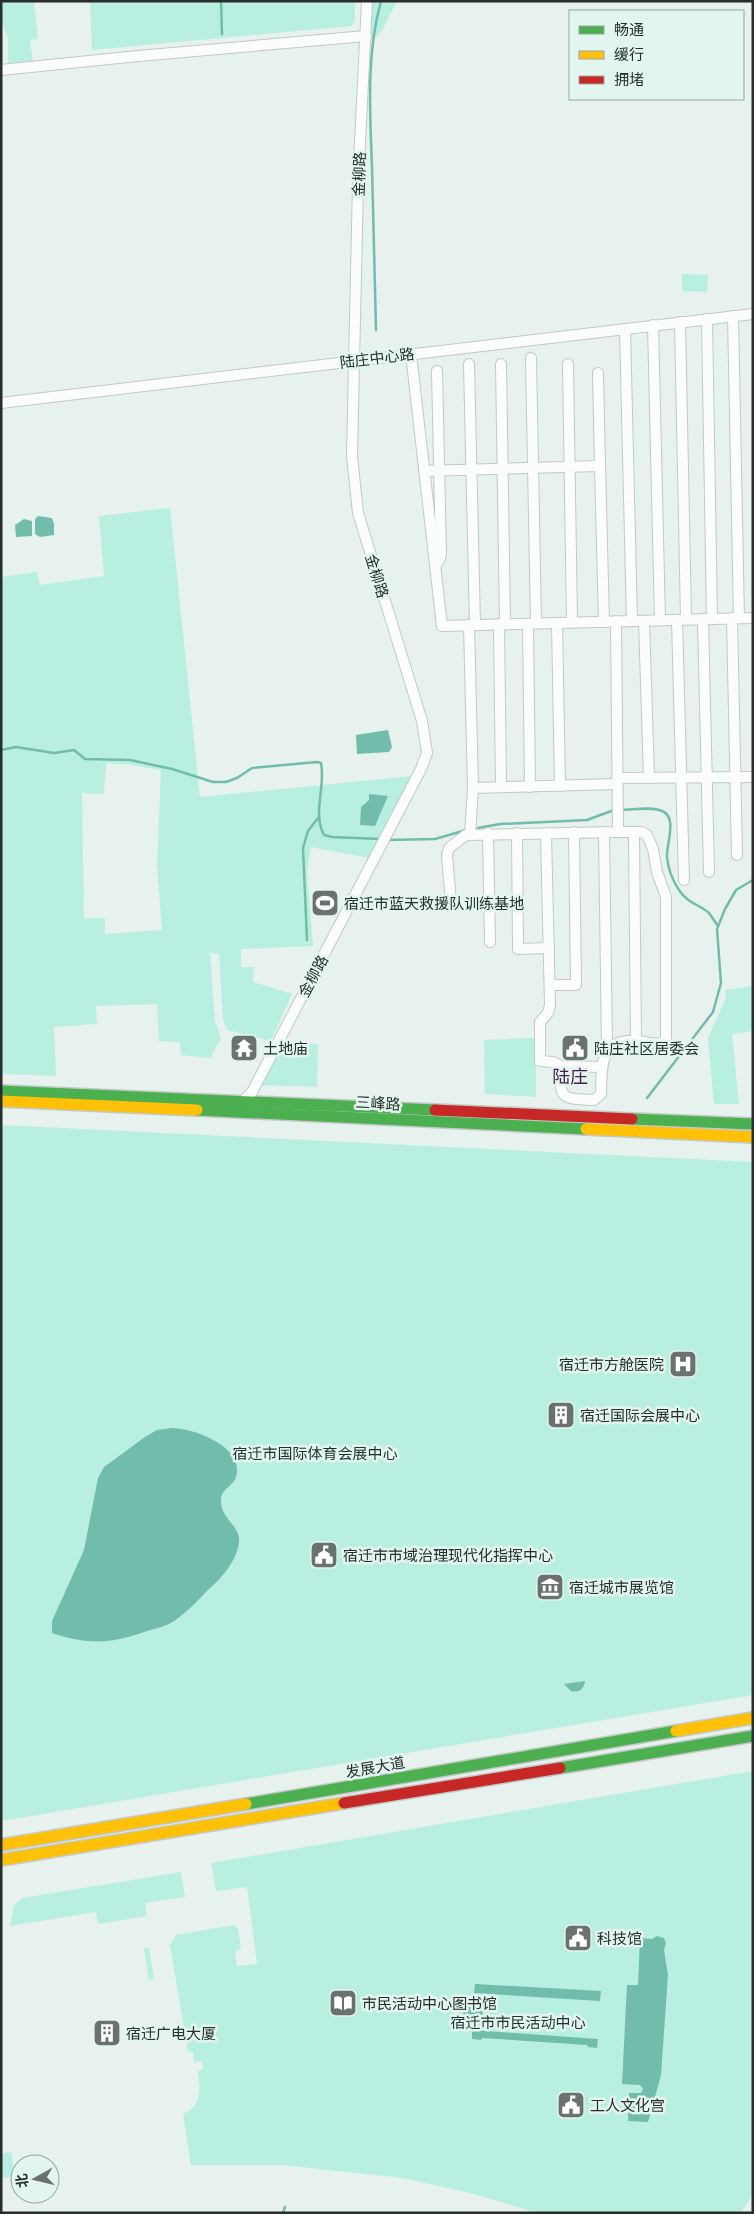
<svg xmlns="http://www.w3.org/2000/svg" width="754" height="2214" font-family="'IBM Plex Sans','Noto Sans SC',sans-serif">
	<style>
		.green { fill: #b9efe0; fill-rule: evenodd }
		.water { fill: #72bcab }
		.lines { fill: none; stroke-linecap: round; stroke-linejoin: round }
		.stream { stroke: #72bcab; stroke-width: 2.5 }
		.street-casing { stroke: #c2c9c6; stroke-width: 12 }
		.fast-casing { stroke: #c2c9c6; stroke-width: 14 }
		.slow-casing { stroke: #c2c9c6; stroke-width: 14 }
		.jam-casing { stroke: #c2c9c6; stroke-width: 14 }
		.street { stroke: #fbfdfc; stroke-width: 10 }
		.fast { stroke: #4caf50; stroke-width: 11 }
		.slow { stroke: #ffc107; stroke-width: 11 }
		.jam { stroke: #c62828; stroke-width: 11 }
		.labels { text-anchor: middle; dominant-baseline: central; stroke-width: 5; stroke-linejoin: round; paint-order: stroke }
		.street-label { font-size: 15px; fill: #272e2b; stroke: #e3f5ef }
		.poi-label { font-size: 15px; fill: #272e2b; stroke: #e3f5ef; text-anchor: start }
		.park-label { font-size: 15px; fill: #1c332d; stroke: #e3f5ef }
		.quarter-label { font-size: 18px; fill: #4a1c4e; stroke: #e3f5ef }
	</style>
	<rect width="100%" height="100%" fill="#e7f1ee"/>
	<!-- green -->
	<g class="green">
		<polygon points="1,1 34,1 38,39 30,40 33,62 8,63 8,38 1,20"/>
		<polygon points="90,1 355,1 355,20 352,26 92,50"/>
		<polygon points="371,1 397,1 383,29 375,38 369,35"/>
		<polygon points="682,274 708,275 707,292 682,291"/>
		<path d="M170,508L200,797L412,776L369,858L311,847L307,871L313,946L241,949V967H254L253,982L292,994L271,1041L227,1030L223,1020L219,954L210,953L215,1021L221,1039L210,1058L181,1055L180,1042L159,1041L157,1004L96,1006L97,1024L54,1027L56,1076L1,1074V577L37,572L40,585L104,576L99,516ZM106,763L132,765L161,770L157,865L162,930L105,934V918H84L82,793L104,794Z"/>
		<polygon points="753,986 753,1031 732,1034 739,1104 714,1104 708,1038 726,998 725,990"/>
		<polygon points="536,1038 536,1097 485,1094 484,1040"/>
		<polygon points="280,1044 318,1044 317,1087 258,1085"/>
		<polygon points="1,1125 753,1162 753,1695 1,1821"/>
		<path d="M753,1771V2194L741,2213H538L470,2193L403,2178L282,2165H191L183,2114C203,2105 200,2089 198,2071L203,2069L202,2061L194,2062L193,2051L188,2052L170,1945L176,1935L234,1925L238,1929L241,1948L235,1952L237,1966L257,1964L247,1887L216,1891L211,1863Z"/>
		<polygon points="181,1872 185,1897 145,1903 147,1916 98,1924 96,1912 10,1926 14,1905 22,1898"/>
		<polygon points="149,1948 154,1979 149,1980 144,1949"/>
		<polygon points="11,2152 15,2176 1,2178 1,2154"/>
	</g>
	<!-- water -->
	<g class="water">
		<polygon points="38,516 52,518 54,524 54,535 40,537 35,534 35,519"/>
		<polygon points="24,519 32,521 32,536 16,537 15,525"/>
		<polygon points="388,730 392,747 389,752 357,754 356,735"/>
		<polygon points="369,794 388,796 375,826 360,825 361,807 369,800"/>
		<path d="M172,1428C194,1428 245,1447 236,1477C232,1488 220,1489 221,1502C221,1518 241,1527 239,1542C237,1560 222,1578 209,1589C197,1601 184,1616 169,1624C162,1627 154,1629 147,1631C111,1644 88,1645 52,1633V1621L84,1550L98,1478L104,1467L145,1437L157,1430Z"/>
		<path d="M585,1681C584,1689 579,1693 571,1691L564,1684Z"/>
		<polygon points="657,1936 664,1938 666,1943 664,1950 668,1975 661,2075 648,2122 628,2121 629,2093 641,2093 643,2089 640,2085 622,2084 627,1985 638,1985 640,1938 652,1939"/>
		<polygon points="475,1984 601,1991 600,2001 474,1993"/>
		<circle cx="473" cy="2011" r="10"/>
		<polygon points="472,2030 598,2039 597,2048 588,2047 587,2045 482,2038 481,2040 472,2039"/>
	</g>
	<g class="lines">
		<!-- stream -->
		<g class="stream">
			<polyline points="221,1 222,34"/>
			<path d="M376,330C375,276 373,221 372,167C370,112 366,55 381,1"/>
			<path d="M1,750L16,747L54,753L74,750L85,759L130,760L172,769L213,782H226L237,778L252,768L317,762L321,763C326,786 312,813 324,835L332,837L380,839"/>
			<path d="M620,810C633,810 650,806 662,811C678,817 666,845 667,857C668,868 673,881 679,890C688,904 699,904 709,913C712,917 715,922 718,926"/>
			<polyline points="478,828 500,824 587,820 614,810"/>
			<polyline points="388,840 435,839 466,830"/>
			<polyline points="307,940 303,848 308,831 318,818"/>
			<polyline points="647,1098 713,1012 721,983 717,929 725,909 736,890 753,880"/>
			<polyline points="283,2213 285,2207"/>
		</g>
		<defs>
			<g id="street">
				<polyline points="1,70 138,56 366,36"/>
				<polyline points="733,316 739,618"/>
				<polyline points="707,319 712,619"/>
				<polyline points="680,322 686,619"/>
				<polyline points="653,325 660,620"/>
				<polyline points="625,329 632,621"/>
				<polyline points="411,354 442,626 753,618"/>
				<polyline points="531,358 536,623"/>
				<polyline points="469,364 475,625"/>
				<polyline points="501,364 505,624"/>
				<polyline points="568,364 572,622"/>
				<polyline points="598,373 600,466"/>
				<polyline points="1,403 753,314"/>
				<polyline points="424,471 600,466 604,622"/>
				<polyline points="436,565 440,559 441,553 437,371"/>
				<polyline points="732,618 737,855"/>
				<polyline points="703,619 709,872"/>
				<polyline points="677,620 684,880"/>
				<polyline points="644,621 649,778"/>
				<polyline points="557,623 560,786"/>
				<polyline points="499,624 501,787"/>
				<polyline points="528,624 530,787"/>
				<polyline points="469,625 473,788"/>
				<polyline points="617,778 753,777"/>
				<polyline points="604,832 607,1049"/>
				<polyline points="634,832 636,1041"/>
				<polyline points="488,833 490,942"/>
				<polyline points="517,833 518,949 549,948"/>
				<polyline points="546,833 550,1005 548,1013 540,1022 540,1061 553,1062 561,1066"/>
				<polyline points="470,834 473,788 617,784"/>
				<polyline points="451,904 447,855 449,848 466,835 618,832 616,621"/>
				<polyline points="550,985 576,985 574,832"/>
				<path d="M602,1067L561,1066C559,1099 561,1099 594,1100L601,1094C602,1066 599,1038 637,1041C646,1042 654,1045 664,1043L666,1038V897L657,872L653,849L647,835L641,832H618"/>
				<polyline points="244,1100 252,1092 421,769 427,753 422,721 358,513 352,456 358,183 367,1"/>
			</g>
			<g id="fast">
				<polyline points="1,1091 435,1110"/>
				<polyline points="197,1110 586,1129"/>
				<polyline points="632,1119 753,1124"/>
				<polyline points="560,1768 753,1736"/>
				<polyline points="246,1804 676,1731"/>
			</g>
			<g id="slow">
				<polyline points="1,1101 197,1110"/>
				<polyline points="586,1129 753,1137"/>
				<polyline points="676,1731 753,1718"/>
				<polyline points="1,1845 246,1804"/>
				<polyline points="1,1860 344,1803"/>
			</g>
			<g id="jam">
				<polyline points="435,1110 632,1119"/>
				<polyline points="344,1803 560,1768"/>
			</g>
		</defs>
		<!-- street casing -->
		<use href="#street" class="street-casing"/>
		<!-- fast casing -->
		<use href="#fast" class="fast-casing"/>
		<!-- slow casing -->
		<use href="#slow" class="slow-casing"/>
		<!-- jam casing -->
		<use href="#jam" class="jam-casing"/>
		<!-- street -->
		<use href="#street" class="street"/>
		<!-- fast -->
		<use href="#fast" class="fast"/>
		<!-- slow -->
		<use href="#slow" class="slow"/>
		<!-- jam -->
		<use href="#jam" class="jam"/>
	</g>
	<!-- icons -->
	<defs>
		<symbol id="stadium-square" viewBox="-11 -11 22 22"><rect x="-9" y="-9" width="18" height="18" rx="4" fill="#6a726f" stroke="#e3f5ef"/><path d="M0-5a6.5 5 0 1 0 0 10a6.5 5 0 1 0 0-10ZM-3.5-1.8h7v3.6h-7Z" fill="#fff"/></symbol>
		<symbol id="temple-square" viewBox="-11 -11 22 22"><rect x="-9" y="-9" width="18" height="18" rx="4" fill="#6a726f" stroke="#e3f5ef"/><path d="M0-6L5-2H3V0L6.5 2.5H4V6H1.5V3h-3V6H-4V2.5H-6.5L-3 0V-2H-5Z" fill="#fff"/></symbol>
		<symbol id="civic-square" viewBox="-11 -11 22 22"><rect x="-9" y="-9" width="18" height="18" rx="4" fill="#6a726f" stroke="#e3f5ef"/><path d="M-.6-6.5H3V-4.5H.6V-3L4-1V1h2V6H-6V1h2V-1L-.6-3ZM-1.2 2.5V6h2.4V2.5Z" fill="#fff"/></symbol>
		<symbol id="hospital-square" viewBox="-11 -11 22 22"><rect x="-9" y="-9" width="18" height="18" rx="4" fill="#6a726f" stroke="#e3f5ef"/><path d="M-5-5h3v3.5h4V-5h3V5h-3V1.5h-4V5h-3Z" fill="#fff"/></symbol>
		<symbol id="building-square" viewBox="-11 -11 22 22"><rect x="-9" y="-9" width="18" height="18" rx="4" fill="#6a726f" stroke="#e3f5ef"/><path d="M-4-6H4V6H1V3H-1V6H-4ZM-2.5-4.3h1.7v1.8h-1.7ZM.8-4.3h1.7v1.8H.8ZM-2.5-1h1.7V.8h-1.7ZM.8-1h1.7V.8H.8Z" fill="#fff"/></symbol>
		<symbol id="museum-square" viewBox="-11 -11 22 22"><rect x="-9" y="-9" width="18" height="18" rx="4" fill="#6a726f" stroke="#e3f5ef"/><path d="M0-6L6-3V-2H-6V-3ZM-5-1h2V3h-2ZM-1-1h2V3h-2ZM3-1h2V3H3ZM-6 4H6V6H-6Z" fill="#fff"/></symbol>
		<symbol id="library-square" viewBox="-11 -11 22 22"><rect x="-9" y="-9" width="18" height="18" rx="4" fill="#6a726f" stroke="#e3f5ef"/><path d="M-6-4Q-3-5.5-.7-3.5V5Q-3 3-6 4ZM6-4Q3-5.5 .7-3.5V5Q3 3 6 4Z" fill="#fff"/></symbol>
	</defs>
	<g fill-rule="evenodd">
		<use href="#stadium-square" x="309" y="887" width="32" height="32"/>
		<use href="#temple-square" x="228" y="1032" width="32" height="32"/>
		<use href="#civic-square" x="559" y="1032" width="32" height="32"/>
		<use href="#hospital-square" x="667" y="1348" width="32" height="32"/>
		<use href="#building-square" x="545" y="1399" width="32" height="32"/>
		<use href="#civic-square" x="308" y="1539" width="32" height="32"/>
		<use href="#museum-square" x="534" y="1571" width="32" height="32"/>
		<use href="#civic-square" x="562" y="1922" width="32" height="32"/>
		<use href="#library-square" x="327" y="1987" width="32" height="32"/>
		<use href="#building-square" x="91" y="2017" width="32" height="32"/>
		<use href="#civic-square" x="555" y="2089" width="32" height="32"/>
	</g>
	<g class="labels">
		<!-- street labels -->
		<g class="street-label">
			<text transform="translate(359 174) rotate(-88)">金柳路</text>
			<text transform="translate(377 358) rotate(-7)">陆庄中心路</text>
			<text transform="translate(377 576) rotate(73)">金柳路</text>
			<text transform="translate(313 976) rotate(-62)">金柳路</text>
			<text transform="translate(378 1103) rotate(3)">三峰路</text>
			<text transform="translate(375 1767) rotate(-10)">发展大道</text>
		</g>
		<!-- poi labels -->
		<g class="poi-label">
			<text x="344" y="903">宿迁市蓝天救援队训练基地</text>
			<text x="263" y="1048">土地庙</text>
			<text x="594" y="1048">陆庄社区居委会</text>
			<text x="664" y="1364" text-anchor="end">宿迁市方舱医院</text>
			<text x="580" y="1415">宿迁国际会展中心</text>
			<text x="343" y="1555">宿迁市市域治理现代化指挥中心</text>
			<text x="569" y="1587">宿迁城市展览馆</text>
			<text x="597" y="1938">科技馆</text>
			<text x="362" y="2003">市民活动中心图书馆</text>
			<text x="126" y="2033">宿迁广电大厦</text>
			<text x="590" y="2105">工人文化宫</text>
		</g>
		<!-- park labels -->
		<g class="park-label">
			<text x="315" y="1453">宿迁市国际体育会展中心</text>
			<text x="518" y="2022">宿迁市市民活动中心</text>
		</g>
		<!-- quarter labels -->
		<g class="quarter-label">
			<text x="570" y="1076">陆庄</text>
		</g>
	</g>
	<!-- border -->
	<rect width="754" height="2214" fill="none" stroke="#272e2b" stroke-width="5"/>
	<!-- legend -->
	<rect x="569" y="10" width="175" height="90" fill="#e3f5ef" stroke="#98a5a1"/>
	<rect x="579" y="26" width="25" height="8" fill="#4caf50" stroke="#98a5a1"/>
	<text x="614" y="35" font-size="15" fill="#272e2b">畅通</text>
	<rect x="579" y="51" width="25" height="8" fill="#ffc107" stroke="#98a5a1"/>
	<text x="614" y="60" font-size="15" fill="#272e2b">缓行</text>
	<rect x="579" y="76" width="25" height="8" fill="#c62828" stroke="#98a5a1"/>
	<text x="614" y="85" font-size="15" fill="#272e2b">拥堵</text>
	<!-- north arrow -->
	<g transform="translate(35 2179) rotate(262)"><circle r="24" fill="#e3f5ef" stroke="#98a5a1"/>
	<path d="M0-4L9 19L0 12L-9 19Z" fill="#6a726f"/>
	<text y="-8" font-size="14" font-weight="bold" text-anchor="middle" fill="#272e2b">北</text>
	</g>
</svg>
